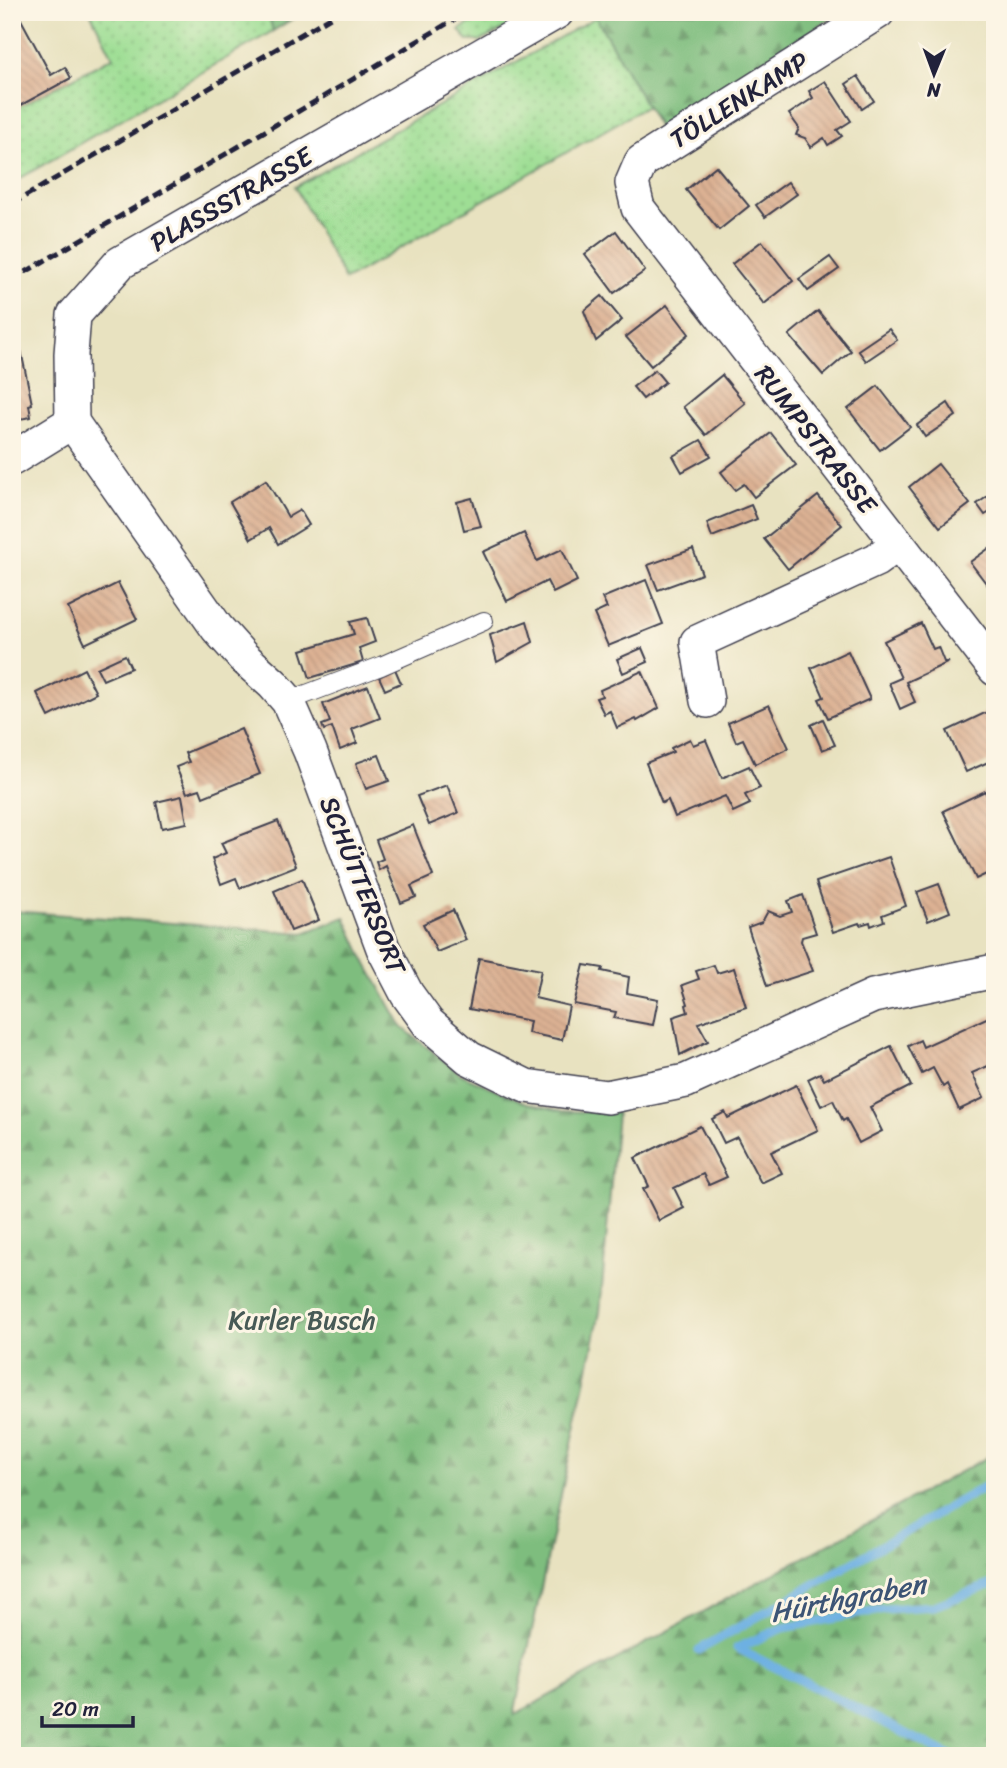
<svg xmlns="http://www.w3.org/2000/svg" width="1007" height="1768" font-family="Sriracha,sans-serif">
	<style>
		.grass { fill: url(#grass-dots); stroke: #608068; stroke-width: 2 }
		.forest { fill: url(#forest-firs); stroke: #50705c; stroke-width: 2 }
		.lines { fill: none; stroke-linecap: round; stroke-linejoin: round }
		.stream { stroke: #6db0e2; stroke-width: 9 }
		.building { fill: url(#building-back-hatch) }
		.lane-casing { stroke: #403f4f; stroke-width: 20 }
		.street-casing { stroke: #403f4f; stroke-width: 36 }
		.lane { stroke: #fff; stroke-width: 18 }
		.street { stroke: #fff; stroke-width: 33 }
		.rail { stroke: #22223b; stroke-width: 5; stroke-dasharray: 10 5; stroke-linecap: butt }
		.labels { text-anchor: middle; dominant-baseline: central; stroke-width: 6; stroke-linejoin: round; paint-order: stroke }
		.street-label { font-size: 26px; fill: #22223b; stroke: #fcf5e5 }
		.park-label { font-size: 26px; fill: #475a56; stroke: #fcf5e5 }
		.water-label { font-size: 28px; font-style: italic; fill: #3c5475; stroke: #fcf5e5 }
	</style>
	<defs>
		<pattern id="grass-dots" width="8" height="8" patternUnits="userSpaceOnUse" patternTransform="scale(1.75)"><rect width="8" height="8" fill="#9ede94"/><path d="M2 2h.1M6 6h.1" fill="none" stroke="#88be80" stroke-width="1.8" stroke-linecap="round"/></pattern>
		<pattern id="forest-firs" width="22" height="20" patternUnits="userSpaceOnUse" patternTransform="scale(1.75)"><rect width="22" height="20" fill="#7ebd7e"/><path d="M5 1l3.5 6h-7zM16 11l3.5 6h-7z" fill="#679968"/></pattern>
		<pattern id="building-back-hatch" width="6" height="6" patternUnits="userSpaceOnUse" patternTransform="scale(1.75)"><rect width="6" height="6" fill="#dcb193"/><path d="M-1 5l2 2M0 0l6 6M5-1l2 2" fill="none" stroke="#bc9880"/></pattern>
	</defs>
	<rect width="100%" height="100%" fill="#fcf5e5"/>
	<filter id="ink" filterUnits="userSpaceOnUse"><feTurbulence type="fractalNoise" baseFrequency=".0143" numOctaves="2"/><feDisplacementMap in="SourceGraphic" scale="14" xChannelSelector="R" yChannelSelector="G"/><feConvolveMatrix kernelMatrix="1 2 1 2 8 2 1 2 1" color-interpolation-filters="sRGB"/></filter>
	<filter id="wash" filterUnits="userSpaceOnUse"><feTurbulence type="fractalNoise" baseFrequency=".00686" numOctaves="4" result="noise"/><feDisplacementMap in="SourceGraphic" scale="28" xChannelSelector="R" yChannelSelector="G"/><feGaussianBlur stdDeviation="1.57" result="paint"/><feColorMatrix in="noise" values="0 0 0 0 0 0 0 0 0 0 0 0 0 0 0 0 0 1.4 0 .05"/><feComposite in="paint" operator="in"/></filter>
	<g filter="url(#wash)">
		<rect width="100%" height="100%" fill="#e8e2c0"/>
		<!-- grass -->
		<g class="grass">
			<polygon points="90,12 268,12 273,31 12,183 12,110 113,57"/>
			<polygon points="490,12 538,12 481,41 468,41 459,30"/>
			<polygon points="596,17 647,106 345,280 295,187"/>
		</g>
		<!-- forest -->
		<g class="forest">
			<polygon points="268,12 304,12 273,31"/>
			<polygon points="593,12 841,12 659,128"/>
			<polygon points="12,911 304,933 345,917 364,959 402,1027 460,1074 524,1102 562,1111 617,1113 600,1312 514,1715 995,1453 995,1756 12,1756"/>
		</g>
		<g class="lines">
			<!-- stream -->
			<g class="stream">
				<polyline points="699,1650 995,1481"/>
				<polyline points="950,1756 737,1648 783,1628 884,1609 934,1606 995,1583"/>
			</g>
		</g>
		<g id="blocks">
			<!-- building -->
			<g class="building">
				<polygon points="12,12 17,12 51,75 65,67 71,78 12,110"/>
				<polygon points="858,76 874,101 862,109 846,84"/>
				<polygon points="825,81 851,121 837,130 842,136 828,145 824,138 811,147 805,138 796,135 799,128 789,114 813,98 809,91"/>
				<polygon points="716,166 749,206 719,230 686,190"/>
				<polygon points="788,182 797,194 765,217 756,205"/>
				<polygon points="616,231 645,271 614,293 585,254"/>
				<polygon points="762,241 793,281 764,304 732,264"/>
				<polygon points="830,257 839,269 808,291 799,279"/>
				<polygon points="602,296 622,320 596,341 584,311"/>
				<polygon points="667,305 689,334 651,366 626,337"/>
				<polygon points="818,311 851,351 823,375 789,335"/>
				<polygon points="17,319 19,327 17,331 32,404 29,405 31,417 14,420 15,424 12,425 12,321"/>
				<polygon points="889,329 897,340 866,361 858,350"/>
				<polygon points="655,370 665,382 643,399 633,387"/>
				<polygon points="722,375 745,403 706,435 683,407"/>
				<polygon points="878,386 910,427 880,450 848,409"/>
				<polygon points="948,403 956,416 925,437 917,425"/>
				<polygon points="771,433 796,465 754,497 744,484 735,490 721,472"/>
				<polygon points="701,440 711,456 682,472 673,456"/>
				<polygon points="938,464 970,504 940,527 909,487"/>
				<polygon points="266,480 288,517 300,510 309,525 278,544 269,528 251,539 230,502"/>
				<polygon points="995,491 995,509 985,515 977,504"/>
				<polygon points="818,496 842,525 788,569 764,539"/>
				<polygon points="472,498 481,526 464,530 457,502"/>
				<polygon points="751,505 757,519 712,537 707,523"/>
				<polygon points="524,533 537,561 562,549 577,581 553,593 547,581 507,601 483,552"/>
				<polygon points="995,544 995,595 970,562"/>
				<polygon points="693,549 702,574 658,590 648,565"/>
				<polygon points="646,580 663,624 608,646 594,614 607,608 602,598"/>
				<polygon points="118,583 137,619 85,644 68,608"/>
				<polygon points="367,618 375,642 359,648 363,662 310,678 301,650 354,634 350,622"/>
				<polygon points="527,621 533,642 497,662 490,635"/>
				<polygon points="921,623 933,649 938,647 944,662 949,662 906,682 915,702 900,709 889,683 901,678 884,641"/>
				<polygon points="642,648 648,662 623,673 617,659"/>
				<polygon points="848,651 870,699 828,718 819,699 824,697 811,668"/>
				<polygon points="125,655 131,668 103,680 97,668"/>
				<polygon points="84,669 96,693 49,717 37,693"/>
				<polygon points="395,669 401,683 385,690 379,677"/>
				<polygon points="642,671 659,708 637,721 636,719 617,728 610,711 604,714 596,698 602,696 600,690"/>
				<polygon points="368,686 380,718 352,729 357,743 340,750 332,727 324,730 322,725 330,722 323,704"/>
				<polygon points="769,705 789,748 755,764 743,739 736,742 728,723"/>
				<polygon points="989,711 995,722 995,759 966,772 947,731"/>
				<polygon points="823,719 835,745 822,750 811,725"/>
				<polygon points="241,729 260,774 203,797 200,789 187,793 176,767 189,762 185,753"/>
				<polygon points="690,739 693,745 706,740 722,778 749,766 760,788 745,795 750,804 733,812 725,796 675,817 668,800 662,803 646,763 673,752 671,748"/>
				<polygon points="379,755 389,781 366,789 356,763"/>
				<polygon points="447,785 458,813 429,825 417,796"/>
				<polygon points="985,791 995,813 995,870 976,879 943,811"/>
				<polygon points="182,796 187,823 162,828 156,802"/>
				<polygon points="278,821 296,866 240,888 236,878 221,884 212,859 226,853 221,843"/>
				<polygon points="413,825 433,876 411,886 416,897 401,903 386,866 379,870 376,862 383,859 376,840"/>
				<polygon points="889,857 906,906 882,915 884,921 871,926 870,922 860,925 859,923 833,932 816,882"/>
				<polygon points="302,879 319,920 291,931 274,891"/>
				<polygon points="939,884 950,912 928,921 917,892"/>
				<polygon points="803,895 816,933 802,937 801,941 813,971 767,986 748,927 762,922 768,911 780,916 792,912 788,901"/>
				<polygon points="453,910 466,940 437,952 423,924"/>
				<polygon points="479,958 541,970 535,998 569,1006 562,1040 528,1033 530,1021 469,1009"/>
				<polygon points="584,965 603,968 602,971 629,977 627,993 658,999 653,1025 614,1018 616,1012 574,1004"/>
				<polygon points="714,965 717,973 734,968 746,1007 698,1023 708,1041 680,1055 673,1017 688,1012 686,1005 688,1004 682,985 699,979 696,971"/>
				<polygon points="993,1015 995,1063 972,1073 984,1098 959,1110 947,1084 943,1087 933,1068 922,1074 908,1046 920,1040 923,1047"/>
				<polygon points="891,1046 911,1086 870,1107 882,1131 859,1143 846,1119 843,1121 833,1100 821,1106 808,1079 820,1073 824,1080"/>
				<polygon points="796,1085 818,1130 771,1152 782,1173 761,1183 737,1137 724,1143 712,1119 725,1112 728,1118"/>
				<polygon points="700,1126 727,1177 709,1185 703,1174 674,1188 684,1208 659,1221 643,1189 649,1186 635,1158"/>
			</g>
		</g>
	</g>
	<g filter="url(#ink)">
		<use href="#blocks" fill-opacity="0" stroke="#403f4f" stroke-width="2"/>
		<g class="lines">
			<defs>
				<polyline id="lane" points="288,701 381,666 484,621"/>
				<g id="street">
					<polyline points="878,12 641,162 632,183 638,208 995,669"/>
					<polyline points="72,422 217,628 243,657 273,684 288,701 310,751 383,948 407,994 428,1023 469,1058 526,1086 607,1097 686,1081 873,996 995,971"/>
					<polyline points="72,422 71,354 74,315 120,263 557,12"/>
					<polyline points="12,459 72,422"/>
					<polyline points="707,701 697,642 876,560 898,544"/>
				</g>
			</defs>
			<!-- lane casing -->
			<use href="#lane" class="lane-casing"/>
			<!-- street casing -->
			<use href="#street" class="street-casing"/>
			<!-- lane -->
			<use href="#lane" class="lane"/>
			<!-- street -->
			<use href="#street" class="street"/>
			<!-- rail -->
			<g class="rail">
				<polyline points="12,204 339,12"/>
				<polyline points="12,280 467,12"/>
			</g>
		</g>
	</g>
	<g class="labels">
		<!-- street labels -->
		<g class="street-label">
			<text transform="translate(739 100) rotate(-32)">TÖLLENKAMP</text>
			<text transform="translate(231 199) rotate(-30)">PLASSSTRASSE</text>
			<text transform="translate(816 439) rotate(52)">RUMPSTRASSE</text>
			<text transform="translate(363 885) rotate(68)">SCHÜTTERSORT</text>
		</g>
		<!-- park labels -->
		<g class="park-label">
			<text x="302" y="1320">Kurler Busch</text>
		</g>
		<!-- water labels -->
		<g class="water-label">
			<text transform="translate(848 1598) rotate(-11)">Hürthgraben</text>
		</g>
	</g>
	<!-- margin -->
	<rect width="1007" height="1768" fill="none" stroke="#fcf5e5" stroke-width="42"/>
	<!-- north arrow -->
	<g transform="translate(934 74) rotate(181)" stroke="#fcf5e5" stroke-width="5" paint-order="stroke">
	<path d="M0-5L12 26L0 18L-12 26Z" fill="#22223b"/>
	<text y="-10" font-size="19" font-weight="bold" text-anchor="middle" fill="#22223b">N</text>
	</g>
	<!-- scale -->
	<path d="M42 1716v10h91v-10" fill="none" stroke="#22223b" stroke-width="3.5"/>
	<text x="52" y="1716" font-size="21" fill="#22223b" stroke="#fcf5e5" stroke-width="5" paint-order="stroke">20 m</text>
</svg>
